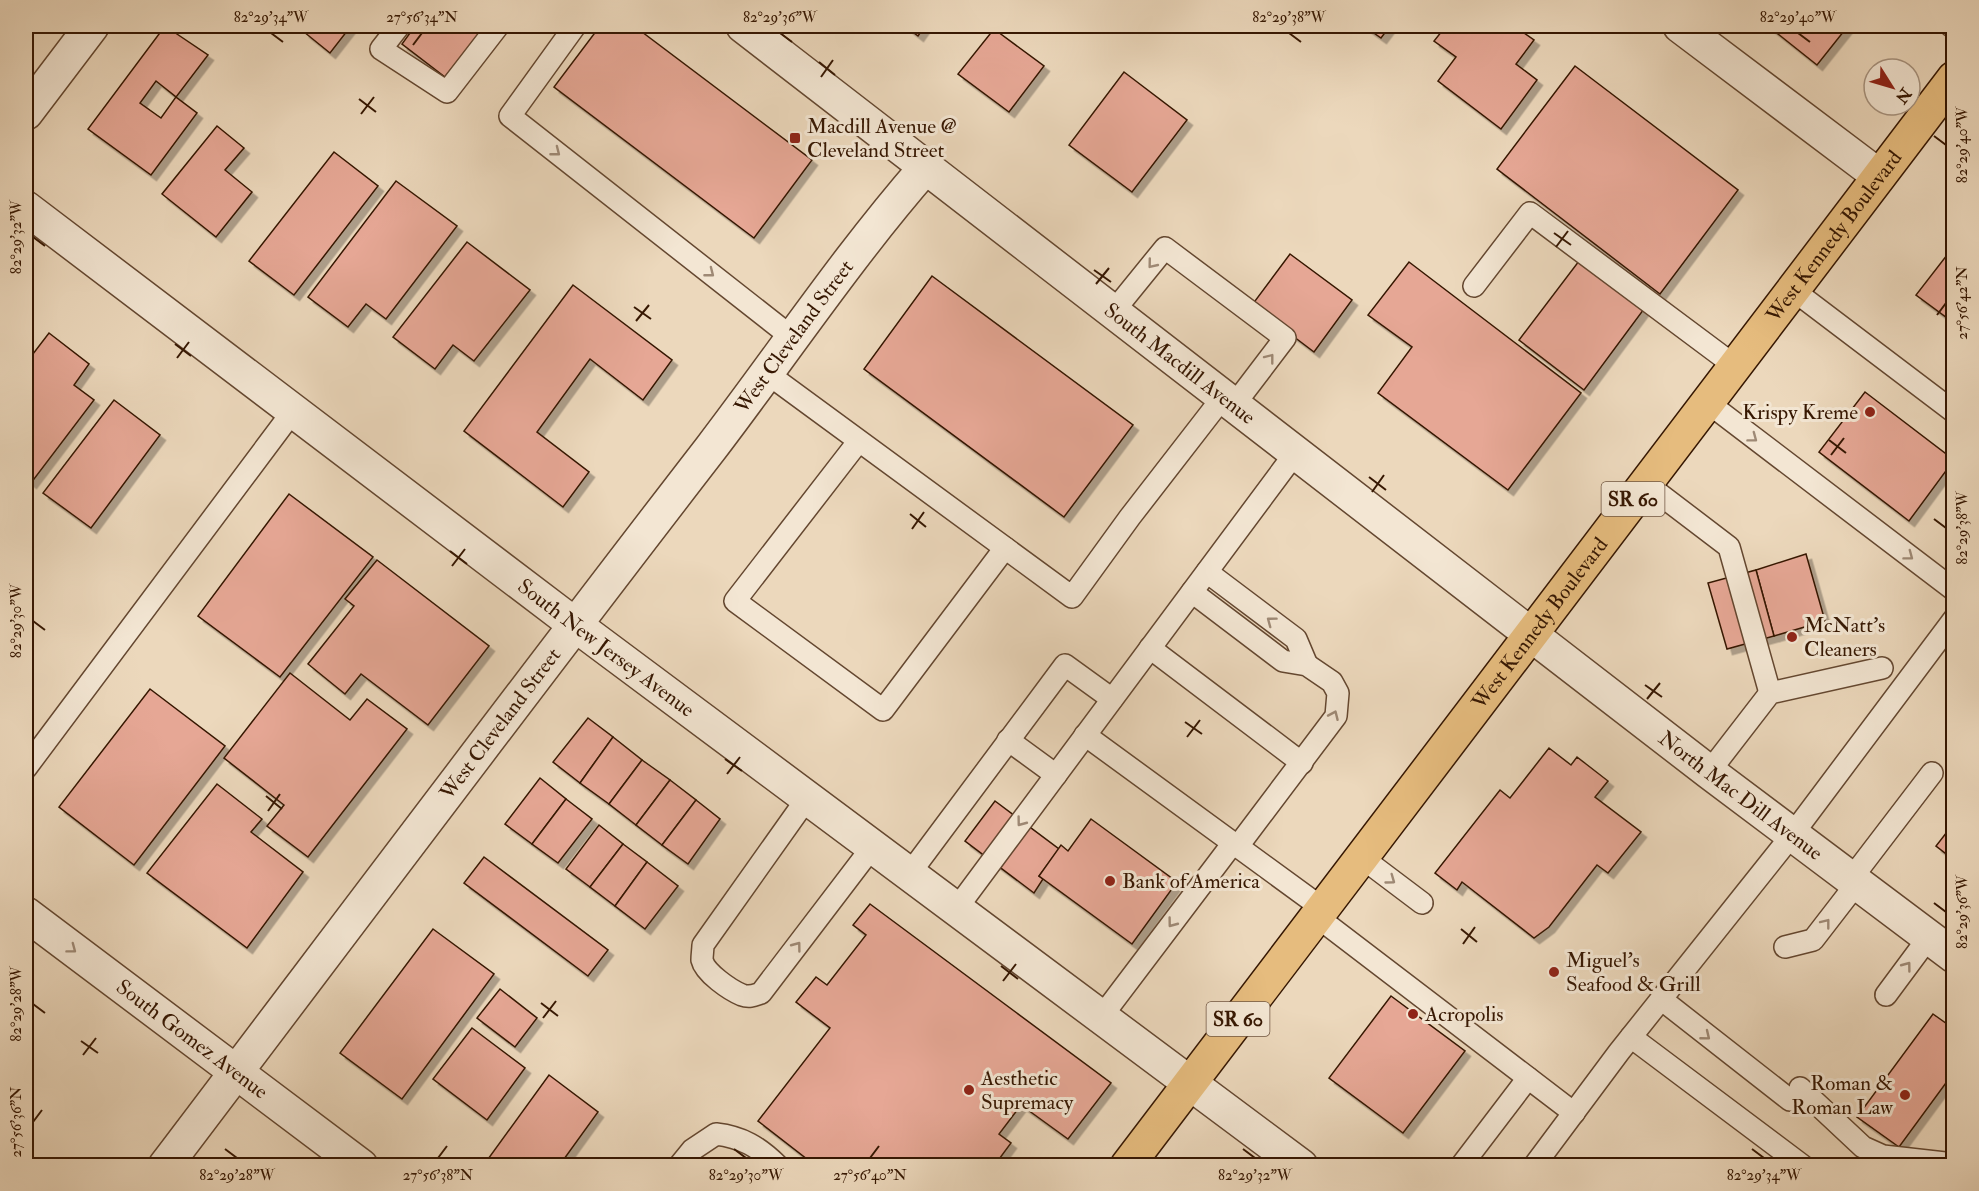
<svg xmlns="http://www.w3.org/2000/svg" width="1979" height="1191" font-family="'IM FELL Double Pica',serif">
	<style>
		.building { fill: #e6a795; stroke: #361702; stroke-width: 1.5; fill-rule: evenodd; filter: url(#shadow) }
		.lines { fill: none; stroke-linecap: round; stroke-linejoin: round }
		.service-casing { stroke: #644730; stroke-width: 24 }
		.minor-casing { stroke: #644730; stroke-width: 36 }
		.tertiary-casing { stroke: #644730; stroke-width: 36 }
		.primary-casing { stroke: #361702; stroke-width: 36 }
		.service { stroke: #f3e6d3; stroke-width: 21 }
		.minor { stroke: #f3e6d3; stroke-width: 33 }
		.tertiary { stroke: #f3e6d3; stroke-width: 33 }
		.primary { stroke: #e6bc7e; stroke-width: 33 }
		.oneway { stroke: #9e8975 }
		.ticks { fill: none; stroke: #361702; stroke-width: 2 }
		.poi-dot { fill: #8f2418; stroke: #f3e6d3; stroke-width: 2 }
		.labels { text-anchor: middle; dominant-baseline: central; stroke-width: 6; stroke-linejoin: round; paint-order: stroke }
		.shield { fill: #f3e6d3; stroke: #6f5541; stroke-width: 1.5 }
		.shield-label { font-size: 20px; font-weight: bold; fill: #361702 }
		.poi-label { font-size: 21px; fill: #361702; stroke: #f3e6d3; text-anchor: start }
		.street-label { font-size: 21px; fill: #361702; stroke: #f3e6d3 }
		.neatline { fill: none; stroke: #361702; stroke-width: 2 }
		.ticks-label { font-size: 15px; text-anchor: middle; fill: #361702 }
	</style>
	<defs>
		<filter id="shadow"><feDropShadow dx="5.5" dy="5.5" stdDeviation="0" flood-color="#0004"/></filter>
	</defs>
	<rect width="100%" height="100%" fill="#ecd8bc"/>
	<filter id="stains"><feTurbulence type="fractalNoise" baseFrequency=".00333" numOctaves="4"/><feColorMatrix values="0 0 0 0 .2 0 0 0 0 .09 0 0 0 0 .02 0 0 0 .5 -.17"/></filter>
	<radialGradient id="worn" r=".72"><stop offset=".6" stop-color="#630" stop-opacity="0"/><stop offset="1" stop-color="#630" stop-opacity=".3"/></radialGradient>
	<!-- building -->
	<g class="building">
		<path d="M165,26L208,55L176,97L197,113L151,175L88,129ZM156,81L176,97L161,118L140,103Z"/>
		<polygon points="309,26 351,26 330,53 304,32"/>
		<polygon points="415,26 485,26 445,77 402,44"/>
		<polygon points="600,26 634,26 812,160 754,238 554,87"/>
		<polygon points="905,26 925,26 918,36"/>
		<polygon points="1364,26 1390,26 1381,38"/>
		<polygon points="1446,26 1514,26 1534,40 1516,64 1537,80 1501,129 1438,81 1456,57 1434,41"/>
		<polygon points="1768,26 1848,26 1817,65"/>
		<polygon points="994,29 1044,66 1009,112 958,74"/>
		<polygon points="1575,66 1738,190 1660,294 1497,169"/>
		<polygon points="1124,72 1187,120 1132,192 1069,145"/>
		<polygon points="217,126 244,148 225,170 252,192 216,237 162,194"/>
		<polygon points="334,152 378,186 294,295 249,261"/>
		<polygon points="396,181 457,226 386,319 366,304 348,327 308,297"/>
		<polygon points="467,242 530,290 474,361 453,345 435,369 393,337"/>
		<polygon points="1954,246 1954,323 1916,295"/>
		<polygon points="1290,254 1352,300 1314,352 1252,305"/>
		<polygon points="1579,261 1644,309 1584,390 1519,340"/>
		<polygon points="1409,262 1581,393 1508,490 1378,393 1412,347 1368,315"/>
		<polygon points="932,276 1133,425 1064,517 864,369"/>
		<polygon points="573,285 672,360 643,400 590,359 537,432 589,472 563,507 464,431"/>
		<polygon points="49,333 89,364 74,385 94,400 31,483 26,479 26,363"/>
		<polygon points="1865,392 1954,460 1909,521 1819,452"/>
		<polygon points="114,400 160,435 91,528 43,493"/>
		<polygon points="289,494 373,557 280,677 198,616"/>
		<polygon points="1806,554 1825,621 1774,636 1756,570"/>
		<polygon points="377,560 489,646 428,725 361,674 345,694 308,664 354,606 345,599"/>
		<polygon points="1756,570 1774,636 1727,649 1708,583"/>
		<polygon points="290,673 350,720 367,699 407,729 308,857 267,826 284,805 224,758"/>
		<polygon points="150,689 225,746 134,865 59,807"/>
		<polygon points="588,718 613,737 580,783 553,762"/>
		<polygon points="613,737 642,760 609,804 580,783"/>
		<polygon points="1549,748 1571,765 1577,757 1608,781 1595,797 1641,832 1608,873 1597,865 1549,927 1534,938 1462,882 1457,890 1435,873 1500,790 1510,798"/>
		<polygon points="642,760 670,780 636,825 609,804"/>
		<polygon points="540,778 566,799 532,844 505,824"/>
		<polygon points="670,780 696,800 662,845 636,825"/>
		<polygon points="217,784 262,819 251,832 303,872 247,948 147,873"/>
		<polygon points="566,799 592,819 558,863 532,844"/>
		<polygon points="696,800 720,819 688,864 662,845"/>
		<polygon points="995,801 1059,849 1039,876 1043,879 1034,893 965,841"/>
		<polygon points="1091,819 1177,882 1132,944 1039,876 1061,845 1068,851"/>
		<polygon points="1954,823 1954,860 1936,846"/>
		<polygon points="599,825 623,844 590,887 566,869"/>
		<polygon points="623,844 647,862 615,906 590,887"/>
		<polygon points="484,857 608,950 588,976 464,883"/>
		<polygon points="647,862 678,886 645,929 615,906"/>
		<polygon points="870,904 1111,1083 1068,1139 1021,1105 999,1134 1011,1143 994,1166 816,1166 758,1121 830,1028 796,1002 816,977 827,985 866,935 853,925"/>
		<polygon points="433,929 494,974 402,1099 340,1053"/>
		<polygon points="500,989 537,1018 515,1047 477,1018"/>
		<polygon points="1391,996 1465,1051 1403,1133 1329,1078"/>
		<polygon points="1933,1014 1954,1029 1954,1072 1899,1147 1857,1117"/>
		<polygon points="472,1028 525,1068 487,1120 433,1079"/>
		<polygon points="549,1075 598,1112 559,1166 483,1166"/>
		<polygon points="737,1159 746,1166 732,1166"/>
	</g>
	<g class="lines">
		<defs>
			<g id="service">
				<polyline points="399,26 381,49 447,92 498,26"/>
				<polyline points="575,26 510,116 794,339"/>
				<polyline points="1951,26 1954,27"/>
				<polyline points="1474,286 1530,213 1735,366"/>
				<polyline points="1793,290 1954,412"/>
				<polyline points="1113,312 1165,248 1285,338 1234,405"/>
				<polyline points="768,374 1072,597 1130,517 1223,397"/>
				<polyline points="1707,402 1954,590"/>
				<polyline points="858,442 735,601 883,710 1005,548"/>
				<polyline points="1645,483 1729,547 1770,693"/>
				<polyline points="1207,572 1296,639 1307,665"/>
				<polyline points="1192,592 1283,661 1307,665 1332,682 1338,693 1336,716 1238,846"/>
				<polyline points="1150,648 1302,763"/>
				<polyline points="1085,735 1322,908"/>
				<polyline points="1008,740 1056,775"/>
				<polyline points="26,768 293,411"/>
				<polyline points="1709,772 1770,693 1882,668"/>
				<path d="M808,797L703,945C703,949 702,955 702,960C705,973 730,990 742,995C750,998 755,995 761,993L873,846"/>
				<polyline points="1361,857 1422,903"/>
				<polyline points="910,873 1065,665 1112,699"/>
				<polyline points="1851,879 1932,773"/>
				<polyline points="957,908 1296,452"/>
				<polyline points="1316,916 1574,1113"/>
				<polyline points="1785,947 1813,940 1857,883"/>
				<polyline points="1886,995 1929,937"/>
				<polyline points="1661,999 1790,1100"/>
				<polyline points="1102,1016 1233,843"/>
				<polyline points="1631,1037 1803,1166"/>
				<polyline points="1800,1088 1863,1147 1883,1156 1954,1164"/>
				<path d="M679,1166L692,1150L716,1134C742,1137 759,1147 778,1166"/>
				<polyline points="1461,1166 1528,1078"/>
				<polyline points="1534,1166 1619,1052 1792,835 1954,619"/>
			</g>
			<g id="minor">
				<polyline points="1680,26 1879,176"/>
				<polyline points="26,113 92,26"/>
				<path id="s1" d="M26,208L574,624L1301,1166"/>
				<path id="s2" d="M26,914L361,1166"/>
				<path id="s3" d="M165,1166C347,926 527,686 711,448C782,355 848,256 925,168"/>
			</g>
			<g id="tertiary">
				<path id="s4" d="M743,26L1709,772L1954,956"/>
			</g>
			<g id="primary">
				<path id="s5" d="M1127,1166L1954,78"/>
			</g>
		</defs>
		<!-- service casing -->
		<use href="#service" class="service-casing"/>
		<!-- minor casing -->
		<use href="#minor" class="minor-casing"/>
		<!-- tertiary casing -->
		<use href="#tertiary" class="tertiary-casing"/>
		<!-- primary casing -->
		<use href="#primary" class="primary-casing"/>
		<!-- service -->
		<use href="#service" class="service"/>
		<!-- minor -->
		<use href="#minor" class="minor"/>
		<!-- tertiary -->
		<use href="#tertiary" class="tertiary"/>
		<!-- primary -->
		<use href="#primary" class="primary"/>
	</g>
	<!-- one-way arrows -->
	<defs><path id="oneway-chevron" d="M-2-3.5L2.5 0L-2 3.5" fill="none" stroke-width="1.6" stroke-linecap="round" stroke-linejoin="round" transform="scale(1.5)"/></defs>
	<g class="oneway">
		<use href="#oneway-chevron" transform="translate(556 152) rotate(38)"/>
		<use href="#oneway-chevron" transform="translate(1152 264) rotate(129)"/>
		<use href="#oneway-chevron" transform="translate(710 273) rotate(38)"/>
		<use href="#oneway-chevron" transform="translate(1270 358) rotate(-52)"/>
		<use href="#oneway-chevron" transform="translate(1753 438) rotate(37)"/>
		<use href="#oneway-chevron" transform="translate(1909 556) rotate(37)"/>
		<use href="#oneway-chevron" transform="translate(1271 621) rotate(-143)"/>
		<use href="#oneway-chevron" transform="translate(1334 715) rotate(-66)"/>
		<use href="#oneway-chevron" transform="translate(1021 822) rotate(127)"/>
		<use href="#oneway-chevron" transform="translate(1391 880) rotate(36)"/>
		<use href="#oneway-chevron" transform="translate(1172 923) rotate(127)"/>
		<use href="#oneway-chevron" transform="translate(1826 923) rotate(-52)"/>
		<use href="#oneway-chevron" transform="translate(797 946) rotate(-53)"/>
		<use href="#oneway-chevron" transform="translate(72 949) rotate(37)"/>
		<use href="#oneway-chevron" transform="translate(1907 966) rotate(-53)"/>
		<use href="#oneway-chevron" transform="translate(1706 1036) rotate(39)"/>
	</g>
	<!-- ticks -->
	<path class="ticks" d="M271,33L283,42M780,33L792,42M1289,33L1301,42M1798,33L1810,42M413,45L422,33M819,62L835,75M821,77L833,60M359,99L376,112M361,114L374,97M1934,136L1946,145M1554,233L1571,245M33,237L45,246M1556,247L1568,231M1094,270L1111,282M1096,284L1109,268M634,307L651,319M1937,315L1946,303M636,321L649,305M175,344L191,356M177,358L189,342M1829,440L1846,453M1831,455L1844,438M1369,477L1386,490M1372,492L1384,475M910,514L926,527M1934,519L1946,528M912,529L924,512M450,551L467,564M452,566L465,549M33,621L45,630M1645,685L1662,697M1647,699L1660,683M1185,722L1202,734M1187,737L1200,720M725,759L742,771M727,774L740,757M266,796L282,809M268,811L280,794M1934,903L1946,912M1461,929L1477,942M1463,944L1475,927M1001,966L1018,979M1003,981L1016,964M541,1003L558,1016M33,1004L45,1013M543,1018L556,1001M81,1041L98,1053M83,1055L96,1038M33,1122L42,1110M225,1149L237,1158M734,1149L746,1158M1243,1149L1255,1158M1752,1149L1764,1158M438,1158L447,1146M870,1158L879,1146"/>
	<!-- markers -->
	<g class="poi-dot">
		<rect x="789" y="132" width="12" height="12" rx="3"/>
		<circle cx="1870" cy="412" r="6"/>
		<circle cx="1792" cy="637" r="6"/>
		<circle cx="1110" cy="881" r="6"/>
		<circle cx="1554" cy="972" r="6"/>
		<circle cx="1413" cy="1014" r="6"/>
		<circle cx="969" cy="1090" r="6"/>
		<circle cx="1905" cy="1095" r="6"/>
	</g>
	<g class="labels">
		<!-- shield labels -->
		<g class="shield">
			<rect x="1601.5" y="482" width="63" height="34" rx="4.5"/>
			<rect x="1206.5" y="1002" width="63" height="34" rx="4.5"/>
		</g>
		<g class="shield-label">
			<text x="1633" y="499">SR 60</text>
			<text x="1238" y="1019">SR 60</text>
		</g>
		<!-- poi labels -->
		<g class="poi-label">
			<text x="807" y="126">Macdill Avenue @<tspan x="807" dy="24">Cleveland Street</tspan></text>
			<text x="1858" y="412" text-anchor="end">Krispy Kreme</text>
			<text x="1804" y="625">McNatt's<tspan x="1804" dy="24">Cleaners</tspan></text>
			<text x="1122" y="881">Bank of America</text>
			<text x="1566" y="960">Miguel's<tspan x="1566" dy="24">Seafood &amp; Grill</tspan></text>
			<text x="1425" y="1014">Acropolis</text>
			<text x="981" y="1078">Aesthetic<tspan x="981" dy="24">Supremacy</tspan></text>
			<text x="1893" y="1083" text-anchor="end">Roman &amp;<tspan x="1893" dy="24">Roman Law</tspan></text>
		</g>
		<!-- street labels -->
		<g class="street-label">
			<text stroke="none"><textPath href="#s5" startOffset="1168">West Kennedy Boulevard</textPath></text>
			<text stroke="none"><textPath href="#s3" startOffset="1041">West Cleveland Street</textPath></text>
			<text stroke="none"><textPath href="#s4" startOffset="552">South Macdill Avenue</textPath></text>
			<text stroke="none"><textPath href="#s5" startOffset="682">West Kennedy Boulevard</textPath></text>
			<text stroke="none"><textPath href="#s1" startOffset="728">South New Jersey Avenue</textPath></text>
			<text stroke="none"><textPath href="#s3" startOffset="555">West Cleveland Street</textPath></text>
			<text stroke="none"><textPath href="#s4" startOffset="1260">North Mac Dill Avenue</textPath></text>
			<text stroke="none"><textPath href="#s2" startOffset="208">South Gomez Avenue</textPath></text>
		</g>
	</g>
	<!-- margin -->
	<rect width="1979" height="1191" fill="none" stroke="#ecd8bc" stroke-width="66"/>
	<!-- north arrow -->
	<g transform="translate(1892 87) rotate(127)"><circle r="28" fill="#f3e6d3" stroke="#a7937f" stroke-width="1.5"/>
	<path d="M0-4.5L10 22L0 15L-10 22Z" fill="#8f2418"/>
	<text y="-9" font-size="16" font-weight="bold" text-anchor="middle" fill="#361702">N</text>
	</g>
	<rect x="33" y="33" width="1913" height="1125" class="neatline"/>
	<g class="ticks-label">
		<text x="271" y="22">82°29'34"W</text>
		<text x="422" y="22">27°56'34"N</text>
		<text x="780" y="22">82°29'36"W</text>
		<text x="1289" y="22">82°29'38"W</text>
		<text x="1798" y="22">82°29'40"W</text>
		<text transform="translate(1962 145) rotate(-90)" y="5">82°29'40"W</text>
		<text transform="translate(16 237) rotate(-90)" y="5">82°29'32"W</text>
		<text transform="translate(1962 303) rotate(-90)" y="5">27°56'42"N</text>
		<text transform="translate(1962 528) rotate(-90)" y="5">82°29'38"W</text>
		<text transform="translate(16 621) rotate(-90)" y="5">82°29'30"W</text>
		<text transform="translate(1962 912) rotate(-90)" y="5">82°29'36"W</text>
		<text transform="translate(16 1004) rotate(-90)" y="5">82°29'28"W</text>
		<text transform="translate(16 1122) rotate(-90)" y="5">27°56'36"N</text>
		<text x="237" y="1180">82°29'28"W</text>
		<text x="438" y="1180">27°56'38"N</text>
		<text x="746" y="1180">82°29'30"W</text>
		<text x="870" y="1180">27°56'40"N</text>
		<text x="1255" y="1180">82°29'32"W</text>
		<text x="1764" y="1180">82°29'34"W</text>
	</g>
	<rect width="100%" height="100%" filter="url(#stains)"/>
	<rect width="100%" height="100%" fill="url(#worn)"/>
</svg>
